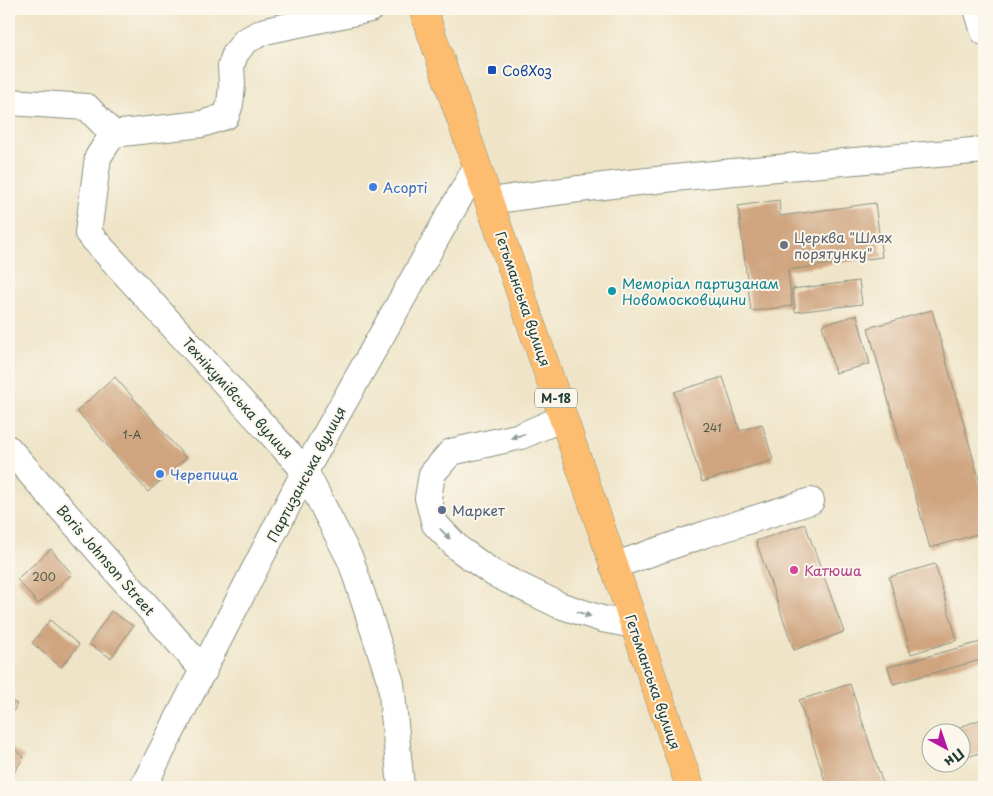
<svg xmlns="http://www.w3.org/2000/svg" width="993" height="796" font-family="'Playpen Sans',sans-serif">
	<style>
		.building { fill: #cfa47f }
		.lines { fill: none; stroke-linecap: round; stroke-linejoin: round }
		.minor-casing { stroke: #87907e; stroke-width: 28 }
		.highway-casing { stroke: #87907e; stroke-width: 29 }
		.minor { stroke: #fff; stroke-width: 26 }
		.highway { stroke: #fcbd6f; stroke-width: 28 }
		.oneway { fill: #8f9e9a }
		.transit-dot { fill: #1a4fb4; stroke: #fbf7ec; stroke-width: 2 }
		.shop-dot { fill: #3f7fe0; stroke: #fbf7ec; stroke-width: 2 }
		.worship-dot { fill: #6b7280; stroke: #fbf7ec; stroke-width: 2 }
		.culture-dot { fill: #0f9aa8; stroke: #fbf7ec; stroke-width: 2 }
		.service-dot { fill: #5c6f8a; stroke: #fbf7ec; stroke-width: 2 }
		.hotel-dot { fill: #d1479c; stroke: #fbf7ec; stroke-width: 2 }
		.labels { text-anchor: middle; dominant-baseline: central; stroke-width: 4; stroke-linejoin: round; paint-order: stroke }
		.number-label { font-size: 11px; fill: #4b5747 }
		.shield { fill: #fbf7ec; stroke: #61756b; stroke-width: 1 }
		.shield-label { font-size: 12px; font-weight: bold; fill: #1f3d34 }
		.transit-label { font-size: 14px; fill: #164399; stroke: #fbf7ec; text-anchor: start }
		.shop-label { font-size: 14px; fill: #366cbe; stroke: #fbf7ec; text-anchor: start }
		.worship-label { font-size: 14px; fill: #5b616d; stroke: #fbf7ec; text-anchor: start }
		.culture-label { font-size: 14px; fill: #0d838f; stroke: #fbf7ec; text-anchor: start }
		.street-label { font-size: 14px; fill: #1f3d34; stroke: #fbf7ec }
		.service-label { font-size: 14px; fill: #4e5e75; stroke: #fbf7ec; text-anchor: start }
		.hotel-label { font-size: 14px; fill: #b23c85; stroke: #fbf7ec; text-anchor: start }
	</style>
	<rect width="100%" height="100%" fill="#fbf7ec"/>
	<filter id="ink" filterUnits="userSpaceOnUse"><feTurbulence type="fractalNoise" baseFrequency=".02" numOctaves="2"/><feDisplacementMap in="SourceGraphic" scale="10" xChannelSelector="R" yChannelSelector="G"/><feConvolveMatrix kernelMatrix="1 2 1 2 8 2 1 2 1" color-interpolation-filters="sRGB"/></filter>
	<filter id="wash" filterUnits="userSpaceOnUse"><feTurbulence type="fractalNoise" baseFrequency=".0096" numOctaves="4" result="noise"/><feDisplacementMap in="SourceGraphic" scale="20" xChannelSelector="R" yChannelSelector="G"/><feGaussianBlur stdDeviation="1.12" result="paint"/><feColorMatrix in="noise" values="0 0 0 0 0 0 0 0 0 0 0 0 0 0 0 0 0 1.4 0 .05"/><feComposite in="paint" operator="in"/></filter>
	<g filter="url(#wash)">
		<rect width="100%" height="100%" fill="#efe4c7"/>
		<g id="blocks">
			<!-- building -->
			<g class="building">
				<polygon points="779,200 780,216 875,203 882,257 788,270 792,306 751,311 738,206"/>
				<polygon points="859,281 862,304 795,312 792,289"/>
				<polygon points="932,310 984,497 984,532 930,548 868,328"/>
				<polygon points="857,315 870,364 835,373 822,325"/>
				<polygon points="115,377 186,458 148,492 77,411"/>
				<polygon points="723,377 740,431 762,424 773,460 702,482 674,392"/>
				<polygon points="805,524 844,632 794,650 756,541"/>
				<polygon points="51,549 72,574 38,604 17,579"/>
				<polygon points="935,564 957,640 911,654 889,577"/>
				<polygon points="111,611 133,626 111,658 89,644"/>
				<polygon points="50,620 79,645 61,667 32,643"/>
				<polygon points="984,641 984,659 893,684 888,667"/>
				<polygon points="850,684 884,787 827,787 799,700"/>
				<polygon points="9,700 17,704 9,720"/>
				<polygon points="984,718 984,751 960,760 960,734 948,734 947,732"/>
				<polygon points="9,746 24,757 9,780"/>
			</g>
		</g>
	</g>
	<g filter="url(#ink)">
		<use href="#blocks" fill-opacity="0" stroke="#87907e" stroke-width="1"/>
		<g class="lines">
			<defs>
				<g id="minor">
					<polyline points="370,9 265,31 245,41 235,54 231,66 232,85 230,104 226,116 202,124 113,134 98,157 88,233 305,471 351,561 391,683 401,787"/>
					<polyline points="977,9 984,32"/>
					<polyline points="9,102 87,107 113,134"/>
					<path d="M490,201C654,177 819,164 984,150"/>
					<polyline points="563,418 521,436 451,452 432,474 428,498 435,524 459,549 493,573 559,605 602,619 634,625"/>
					<polyline points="9,449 204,671"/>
					<polyline points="613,566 706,534 811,501"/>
					<polyline points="143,787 305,471 477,166"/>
				</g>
				<polyline id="highway" points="423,9 690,787"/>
			</defs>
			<!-- minor casing -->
			<use href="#minor" class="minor-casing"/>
			<!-- highway casing -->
			<use href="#highway" class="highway-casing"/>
			<!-- minor -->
			<use href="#minor" class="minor"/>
			<!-- highway -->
			<use href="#highway" class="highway"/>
		</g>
		<!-- one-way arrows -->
		<defs><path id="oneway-solid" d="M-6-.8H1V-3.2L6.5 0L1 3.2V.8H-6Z" transform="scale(1.25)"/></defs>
		<g class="oneway">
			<use href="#oneway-solid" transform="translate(518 436) rotate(164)"/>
			<use href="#oneway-solid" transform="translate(445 534) rotate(46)"/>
			<use href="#oneway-solid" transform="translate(584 614) rotate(19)"/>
		</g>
	</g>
	<!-- markers -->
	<rect class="transit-dot" x="487" y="65" width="10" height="10" rx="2.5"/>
	<g class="shop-dot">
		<circle cx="373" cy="187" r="5"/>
		<circle cx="160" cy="474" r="5"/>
	</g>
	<circle class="worship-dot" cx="784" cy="245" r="5"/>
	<circle class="culture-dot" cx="612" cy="291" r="5"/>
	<circle class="service-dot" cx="442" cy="510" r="5"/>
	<circle class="hotel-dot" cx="794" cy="570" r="5"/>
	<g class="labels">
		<!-- number labels -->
		<g class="number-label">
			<text x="712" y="427">241</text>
			<text x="132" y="434">1-А</text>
			<text x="44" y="576">200</text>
		</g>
		<!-- shield labels -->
		<rect class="shield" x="535" y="388.5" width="42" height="19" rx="4"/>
		<g class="shield-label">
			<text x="556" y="398">М-18</text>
		</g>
		<!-- transit labels -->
		<g class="transit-label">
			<text x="502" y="70">СовХоз</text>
		</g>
		<!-- shop labels -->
		<g class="shop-label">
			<text x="383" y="187">Асорті</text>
			<text x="170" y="474">Черепица</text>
		</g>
		<!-- worship labels -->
		<g class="worship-label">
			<text x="794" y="237">Церква "Шлях<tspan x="794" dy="16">порятунку"</tspan></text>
		</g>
		<!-- culture labels -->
		<g class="culture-label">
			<text x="622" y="283">Меморіал партизанам<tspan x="622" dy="16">Новомосковщини</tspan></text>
		</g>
		<!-- street labels -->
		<g class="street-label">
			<text transform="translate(523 299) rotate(71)">Гетьманська вулиця</text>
			<text transform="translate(238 398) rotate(48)">Технікумівська вулиця</text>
			<text transform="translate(306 474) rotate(-62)">Партизанська вулиця</text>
			<text transform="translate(106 560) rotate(49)">Boris Johnson Street</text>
			<text transform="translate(653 682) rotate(71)">Гетьманська вулиця</text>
		</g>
		<!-- service labels -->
		<g class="service-label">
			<text x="452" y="510">Маркет</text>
		</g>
		<!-- hotel labels -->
		<g class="hotel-label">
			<text x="804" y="570">Катюша</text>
		</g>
	</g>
	<!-- margin -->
	<rect width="993" height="796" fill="none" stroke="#fbf7ec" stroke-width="30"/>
	<!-- north arrow -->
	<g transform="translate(946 748) rotate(140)"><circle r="24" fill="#fbf7ec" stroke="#a3ada2"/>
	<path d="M0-4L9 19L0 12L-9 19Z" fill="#b5179e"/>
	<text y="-8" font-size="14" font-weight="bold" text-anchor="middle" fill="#1f3d34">Пн</text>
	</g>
</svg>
